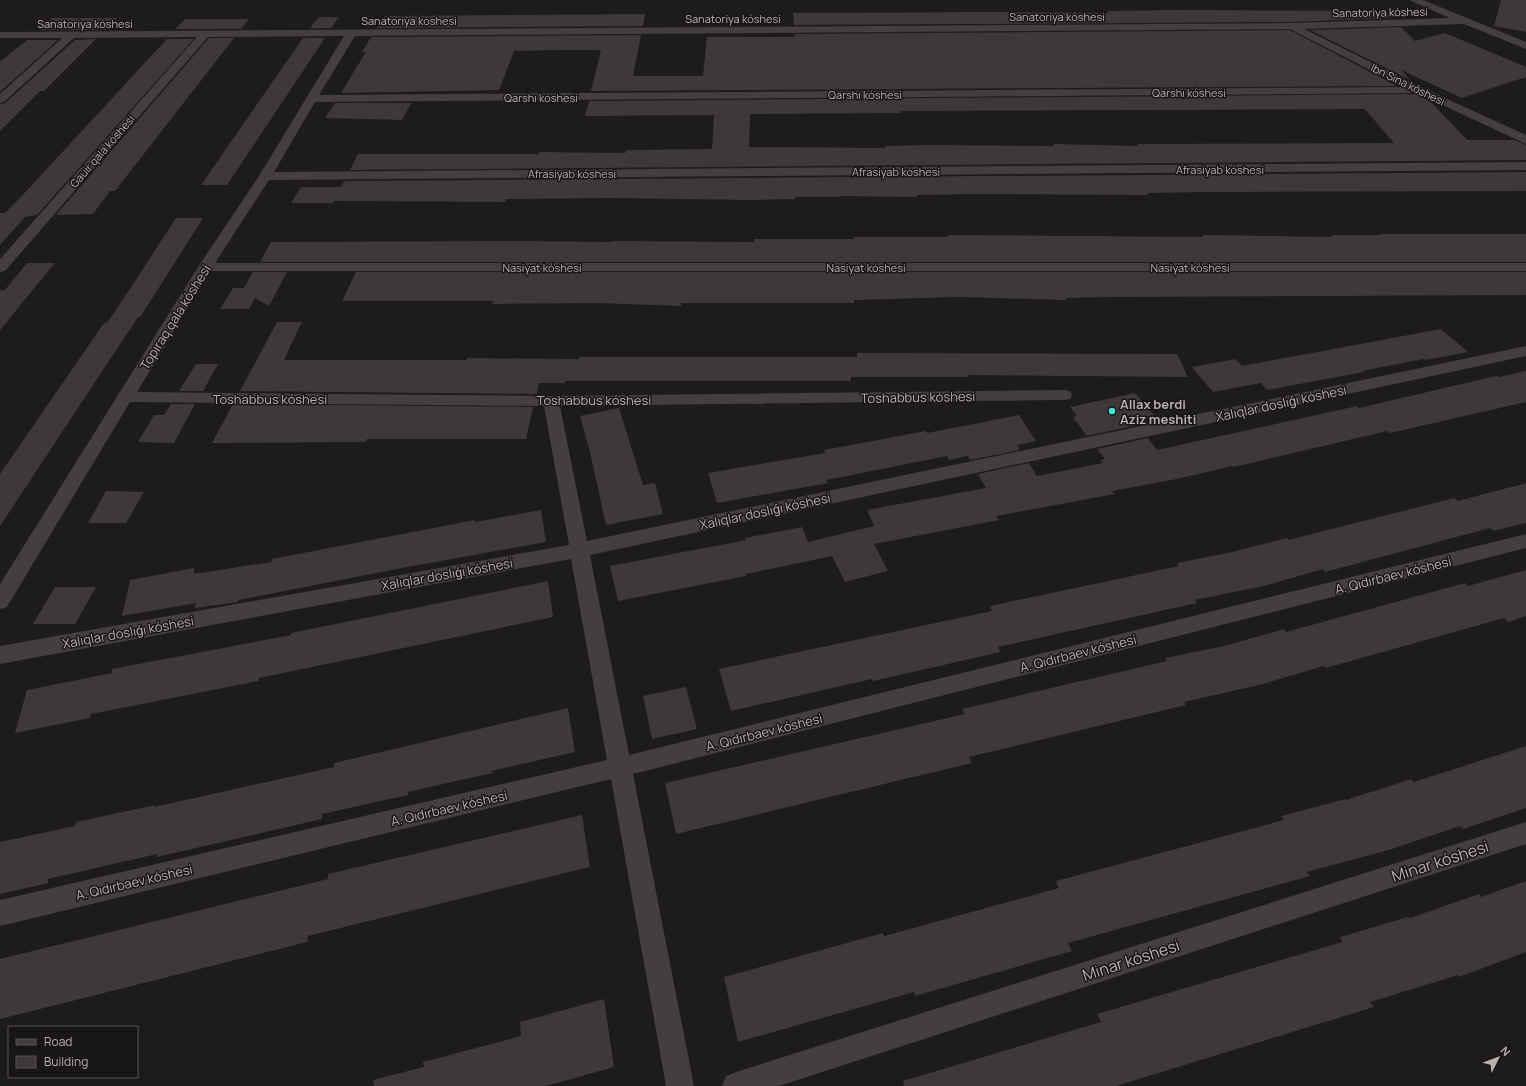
<svg xmlns="http://www.w3.org/2000/svg" width="1526" height="1086" font-family="Manrope,sans-serif">
	<style>
		.building { fill: #3c3938; fill-rule: evenodd }
		.lines { fill: none; stroke-linecap: round; stroke-linejoin: round }
		.street { fill: #433f3e; fill-rule: evenodd }
		.poi-dot { fill: #51ded6; stroke: #181616; stroke-width: 1.5 }
		.labels { text-anchor: middle; dominant-baseline: central; stroke-width: 3; stroke-linejoin: round; paint-order: stroke }
		.far-street-label { font-size: 11px; fill: #bbafaf; stroke: #181616 }
		.street-label { font-size: 13px; fill: #bbafaf; stroke: #181616 }
		.poi-label { font-size: 13px; font-weight: bold; fill: #bbafaf; stroke: #181616; text-anchor: start }
		.near-street-label { font-size: 16px; fill: #bbafaf; stroke: #181616 }
	</style>
	<rect width="100%" height="100%" fill="#1d1c1b"/>
	<!-- building -->
	<g class="building">
		<polygon points="1501,0 1526,0 1526,32 1494,26"/>
		<polygon points="1178,10 1384,11 1392,18 1291,22 794,25 793,13 1002,12 1109,13 1107,11"/>
		<polygon points="645,14 643,26 377,28 384,17 387,16"/>
		<polygon points="319,17 339,17 331,28 310,28"/>
		<polygon points="52,18 117,18 105,30 38,30"/>
		<polygon points="185,19 249,19 241,29 175,29"/>
		<polygon points="1401,27 1415,41 1445,33 1526,67 1526,77 1462,98 1401,70 1410,80 1310,30"/>
		<polygon points="1290,30 1397,86 591,91 601,50 559,50 514,51 499,90 341,93 366,52 362,52 371,37 641,35 633,76 703,76 707,37 795,37 794,34"/>
		<polygon points="209,38 234,38 115,191 110,191 93,214 56,215"/>
		<polygon points="303,38 325,38 227,185 201,185"/>
		<polygon points="96,39 44,91 40,91 0,131 0,104 5,103 75,40"/>
		<polygon points="167,39 194,39 37,215 25,217 0,245 0,213 5,213 18,200"/>
		<polygon points="27,40 58,40 0,92 0,62"/>
		<path d="M1417,94L1430,101L1467,140H1515L1526,145V160L350,170L358,154H540L538,152L625,153L626,150L712,149L714,115L585,116L589,101ZM1365,109L1394,143L1137,144L1138,146L1054,144V146L930,145L885,146L886,148L749,147L750,114L901,113V111Z"/>
		<polygon points="335,103 411,103 402,120 325,118"/>
		<polygon points="1526,172 1526,191 1208,192 1147,193 1148,195 978,194 917,195 917,197 839,196 840,197 795,197 795,199 749,200 612,198 506,199 505,202 334,201 333,203 291,203 301,187 341,187 344,181"/>
		<polygon points="176,218 203,218 160,286 140,317 138,317 0,526 0,474 104,323 107,323 126,295"/>
		<polygon points="1380,234 1526,234 1526,262 260,262 271,242 517,241 612,242 612,241 754,242 754,239 854,239 854,237 949,237 948,235 1203,237 1202,235 1332,237 1331,235 1381,235"/>
		<polygon points="27,263 55,263 0,330 0,290 5,290"/>
		<polygon points="253,272 287,272 269,306 255,298 249,309 220,309 233,288 244,288"/>
		<polygon points="356,272 1526,272 1526,295 1117,297 1066,298 1066,300 958,297 854,300 854,303 681,303 681,306 596,303 492,304 493,301 342,301"/>
		<polygon points="277,322 302,322 284,360 466,360 467,358 579,359 579,357 857,357 857,353 1177,354 1188,377 968,375 968,377 851,377 851,381 565,381 565,383 539,383 537,394 240,391"/>
		<polygon points="1441,329 1468,352 1426,360 1424,359 1362,371 1364,372 1267,390 1261,383 1213,392 1192,367 1236,359 1242,366"/>
		<polygon points="196,364 218,364 203,391 179,391"/>
		<polygon points="1526,371 1526,402 1390,433 1387,431 1234,467 1232,466 1177,479 1112,491 1115,494 996,516 999,520 874,544 888,571 845,582 832,556 746,574 746,576 618,601 610,566 746,540 745,538 802,527 808,542 874,526 867,510 986,488 978,474 1029,463 1037,476 1103,463 1100,460 1105,459 1097,449 1148,438 1157,450 1357,406 1359,408 1496,376 1499,377"/>
		<polygon points="1135,393 1154,415 1133,420 1137,425 1087,436 1073,417 1077,416 1070,407"/>
		<polygon points="171,404 195,404 174,443 138,442 154,415 164,415"/>
		<polygon points="233,404 533,407 526,439 367,439 366,442 212,443"/>
		<polygon points="619,408 643,485 655,483 663,514 606,525 590,452 580,416"/>
		<polygon points="1019,415 1036,441 1017,445 1020,450 970,460 968,456 949,460 947,456 827,480 828,483 717,503 708,473 825,453 824,450 926,431 927,433"/>
		<polygon points="1526,483 1526,523 1494,531 1490,528 1325,572 1323,569 1264,586 1195,600 1197,603 998,647 1000,652 935,667 873,681 872,679 731,711 719,669 992,611 990,606 1179,566 1177,563 1232,552 1287,538 1288,540 1454,498 1458,501"/>
		<polygon points="106,491 144,492 126,523 88,523"/>
		<polygon points="541,510 546,542 402,568 239,600 238,602 195,608 196,603 122,616 130,580 194,568 194,574 271,562 272,559 475,520 475,522"/>
		<polygon points="1526,570 1526,616 1508,622 1504,618 1326,668 1324,666 1259,685 1184,702 1186,705 969,757 972,763 676,834 665,783 965,714 962,709 1167,661 1165,658 1224,646 1284,629 1286,632 1465,583 1468,586"/>
		<polygon points="548,581 553,617 259,678 259,681 91,714 90,718 15,733 27,690 112,673 112,669 291,635 291,633"/>
		<polygon points="55,587 96,587 75,624 33,624"/>
		<polygon points="686,687 697,729 652,739 643,696"/>
		<polygon points="568,708 575,752 491,771 492,773 408,792 408,795 322,814 322,819 157,857 157,854 48,879 48,883 0,894 0,842 75,826 76,822 155,805 154,807 334,767 334,763"/>
		<polygon points="1526,746 1526,808 1463,829 1460,826 1389,850 1307,872 1310,876 1068,943 1072,951 915,996 914,992 738,1042 724,977 883,933 884,936 1059,888 1056,881 1284,820 1281,816 1345,799 1346,800 1411,779 1414,782"/>
		<polygon points="582,815 590,867 308,936 307,942 0,1019 0,959 328,879 328,874"/>
		<polygon points="1526,881 1526,952 1459,977 1458,975 1370,1002 1374,1007 1116,1086 904,1086 903,1081 1101,1022 1097,1014 1342,942 1340,937 1408,917 1410,918 1479,894 1481,897"/>
		<polygon points="604,999 614,1067 546,1086 374,1086 373,1080 424,1067 423,1062 521,1036 520,1022"/>
	</g>
	<g class="lines">
		<!-- street -->
		<g class="street">
			<path d="M1409,0H1423L1526,42V49L1464,24L1304,29L1423,88L1526,135V144L1417,93L315,102L274,172L1526,162V170L269,180L215,263H1526V271H210L137,392L551,396L1064,390L1070,391L1072,395L1070,399L1064,400L560,406L587,541L1526,346V356L590,555L629,755L1526,534V548L633,774L694,1086H666L611,779L0,926V900L607,760L571,559L0,664V646L569,545L544,406L130,402L7,607L0,609V584L198,267L259,176L344,36L208,37L5,271L0,272V259L197,37L74,38L4,102L0,103V94L62,38H0V32L1291,23L1450,18ZM1290,29L1403,87L319,95L355,36Z"/>
			<polygon points="1526,822 1526,844 779,1086 722,1086 726,1076 736,1072"/>
		</g>
	</g>
	<!-- markers -->
	<circle class="poi-dot" cx="1112" cy="411" r="4"/>
	<g class="labels">
		<!-- far-street labels -->
		<g class="far-street-label">
			<text transform="translate(1380 12) rotate(-1)">Sanatoriya kóshesi</text>
			<text x="1057" y="16">Sanatoriya kóshesi</text>
			<text x="733" y="18">Sanatoriya kóshesi</text>
			<text x="409" y="20">Sanatoriya kóshesi</text>
			<text x="85" y="23">Sanatoriya kóshesi</text>
			<text transform="translate(1408 84) rotate(26)">Ibn Sina kóshesi</text>
			<text x="1189" y="92">Qarshı kóshesi</text>
			<text x="865" y="94">Qarshı kóshesi</text>
			<text x="541" y="97">Qarshı kóshesi</text>
			<text transform="translate(102 151) rotate(-49)">Gauir qala kóshesi</text>
			<text x="1220" y="169">Afrasiyab kóshesi</text>
			<text x="896" y="171">Afrasiyab kóshesi</text>
			<text x="572" y="173">Afrasiyab kóshesi</text>
			<text x="542" y="267">Nasiyat kóshesi</text>
			<text x="866" y="267">Nasiyat kóshesi</text>
			<text x="1190" y="267">Nasiyat kóshesi</text>
		</g>
		<!-- street labels -->
		<g class="street-label">
			<text transform="translate(175 317) rotate(-58)">Topıraq qala kóshesi</text>
			<text transform="translate(918 397) rotate(-1)">Toshabbus kóshesi</text>
			<text x="270" y="399">Toshabbus kóshesi</text>
			<text x="594" y="400">Toshabbus kóshesi</text>
			<text transform="translate(1281 403) rotate(-12)">Xalıqlar doslıǵı kóshesi</text>
			<text transform="translate(765 511) rotate(-12)">Xalıqlar doslıǵı kóshesi</text>
			<text transform="translate(447 574) rotate(-10)">Xalıqlar doslıǵı kóshesi</text>
			<text transform="translate(1393 575) rotate(-14)">A. Qıdırbaev kóshesi</text>
			<text transform="translate(128 632) rotate(-10)">Xalıqlar doslıǵı kóshesi</text>
			<text transform="translate(1078 653) rotate(-14)">A. Qıdırbaev kóshesi</text>
			<text transform="translate(764 732) rotate(-14)">A. Qıdırbaev kóshesi</text>
			<text transform="translate(449 808) rotate(-13)">A. Qıdırbaev kóshesi</text>
			<text transform="translate(134 882) rotate(-13)">A. Qıdırbaev kóshesi</text>
		</g>
		<!-- poi labels -->
		<g class="poi-label">
			<text x="1120" y="404">Allax berdi<tspan x="1120" dy="15">Aziz meshiti</tspan></text>
		</g>
		<!-- near-street labels -->
		<g class="near-street-label">
			<text transform="translate(1440 861) rotate(-18)">Minar kóshesi</text>
			<text transform="translate(1131 960) rotate(-18)">Minar kóshesi</text>
		</g>
	</g>
	<!-- legend -->
	<rect x="8" y="1026" width="130" height="52" fill="#181616" stroke="#595353"/>
	<rect x="16" y="1039" width="20" height="6" fill="#433f3e" stroke="#595353"/>
	<text x="44" y="1046" font-size="12" fill="#bbafaf">Road</text>
	<rect x="16" y="1056" width="20" height="12" fill="#3c3938" stroke="#595353"/>
	<text x="44" y="1066" font-size="12" fill="#bbafaf">Building</text>
	<!-- north arrow -->
	<g transform="translate(1498 1058) rotate(48)" stroke="#181616" stroke-width="3" paint-order="stroke">
	<path d="M0-3L7 15L0 10L-7 15Z" fill="#bbafaf"/>
	<text y="-6" font-size="11" font-weight="bold" text-anchor="middle" fill="#bbafaf">N</text>
	</g>
</svg>
